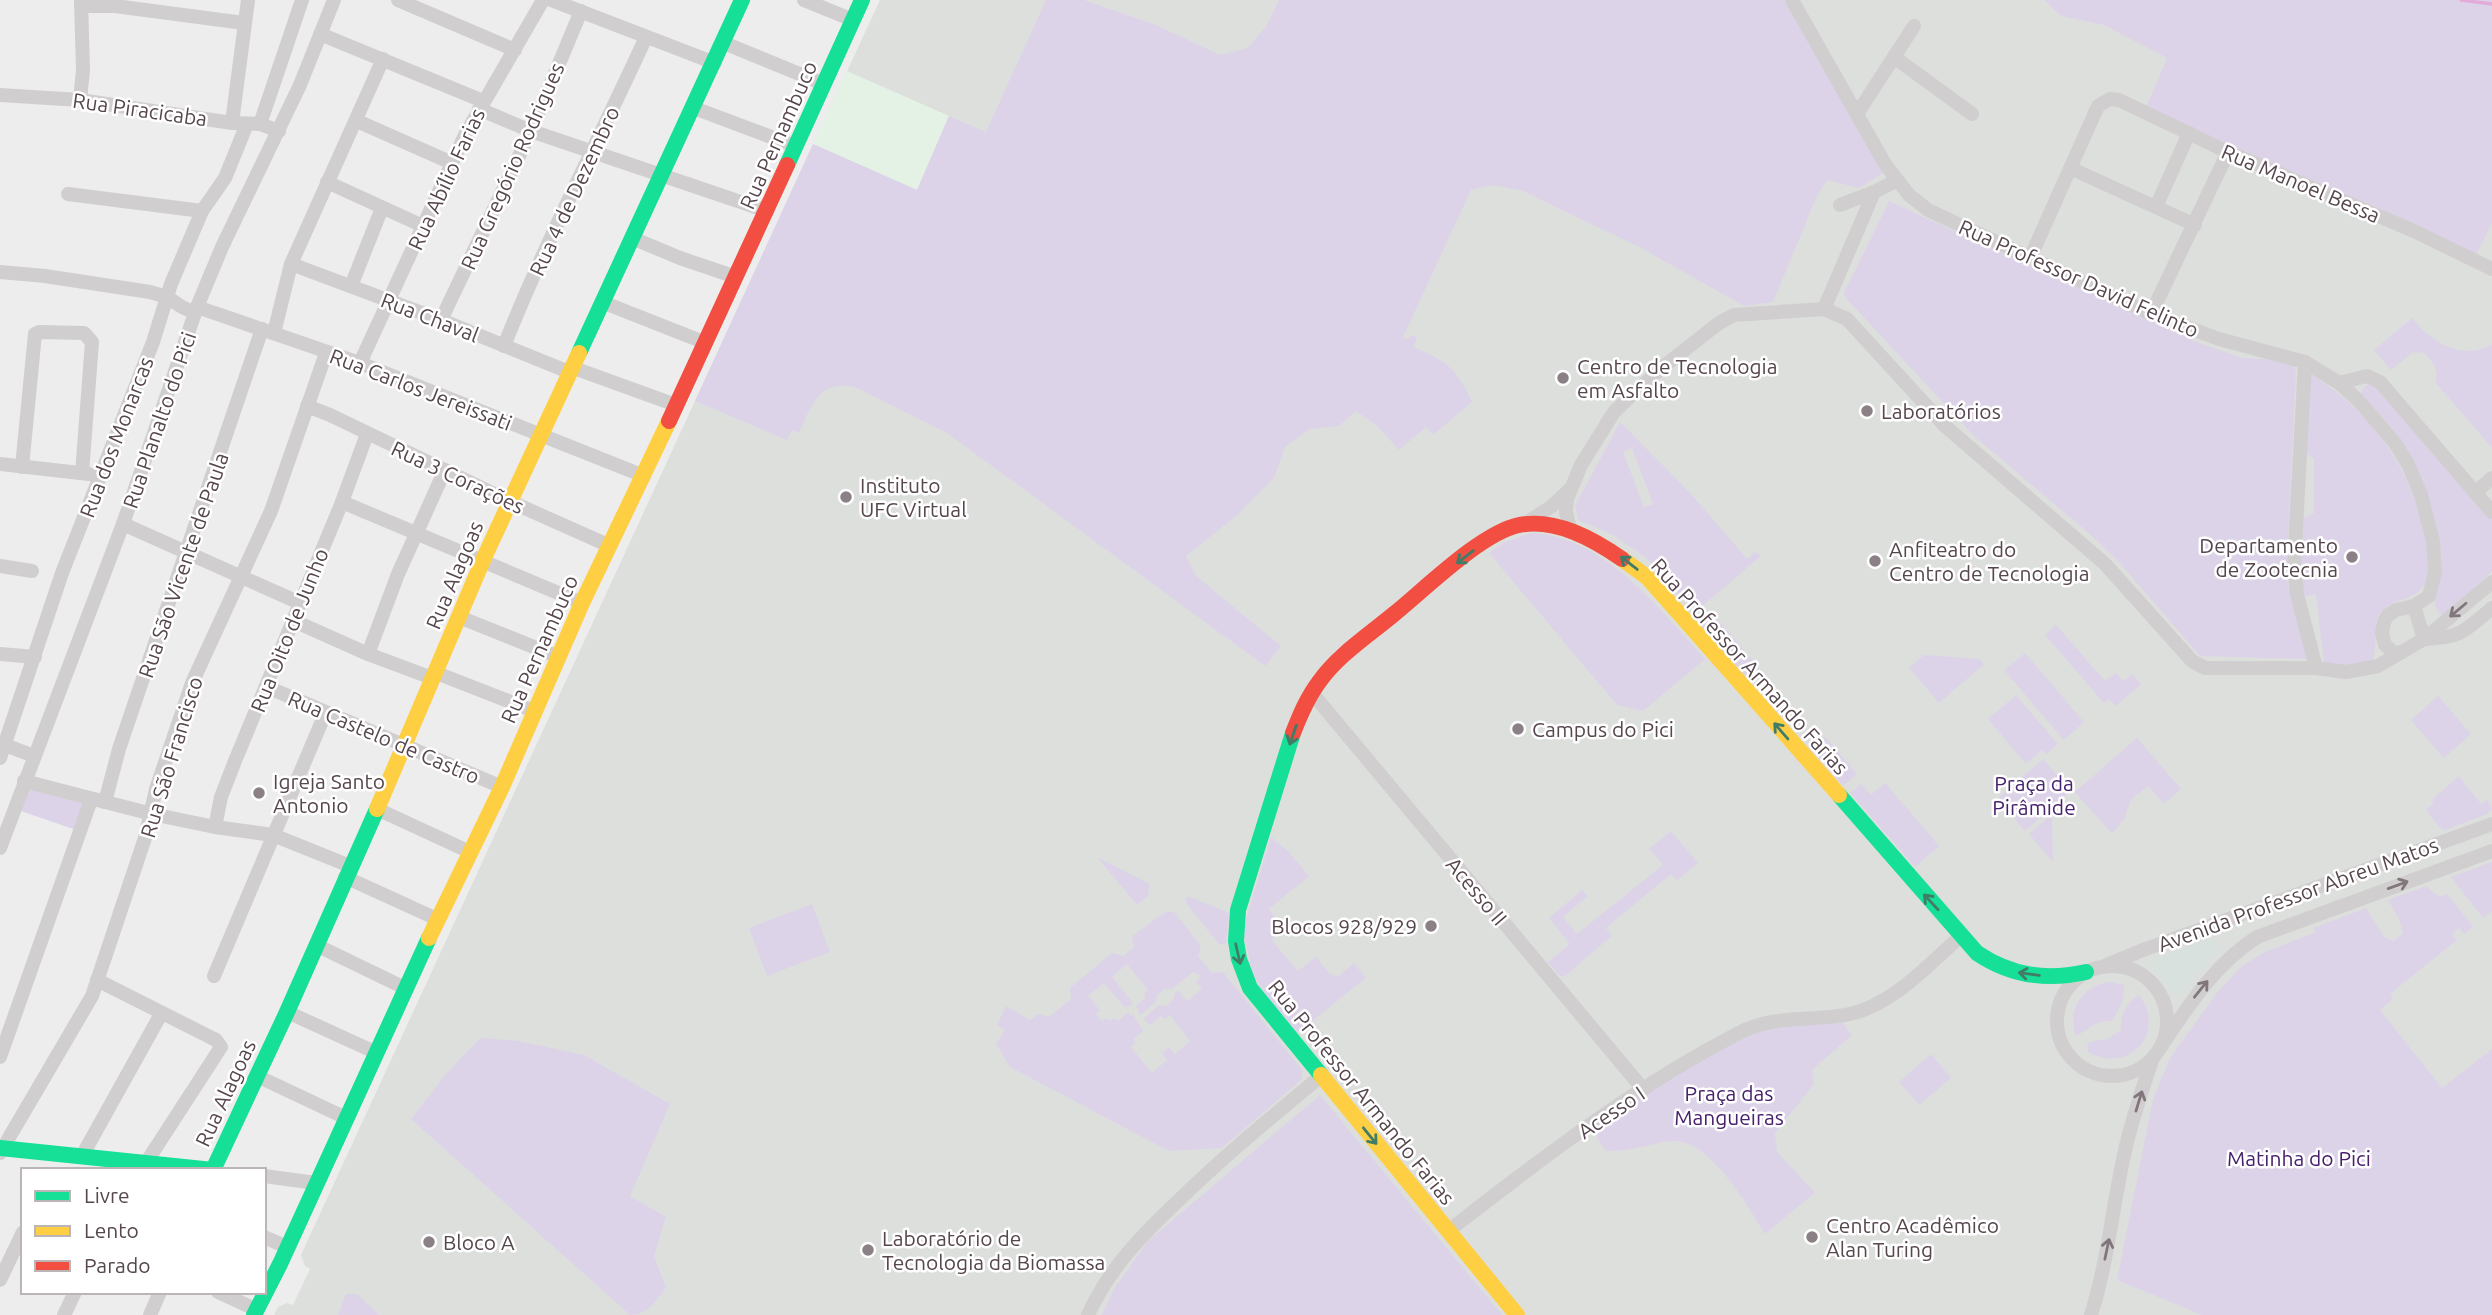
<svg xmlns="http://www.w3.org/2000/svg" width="2492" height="1315" font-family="Ubuntu,sans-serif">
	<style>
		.education { fill: #dddfdd }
		.medical { fill: #e4f2e5 }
		.green { fill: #dcd3e9; fill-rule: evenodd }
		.sand { fill: #d9e1de }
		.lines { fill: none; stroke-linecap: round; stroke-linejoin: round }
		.stream { stroke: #e3acd8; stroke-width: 3.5 }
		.street { stroke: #d1cecf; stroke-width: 14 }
		.fast { stroke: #16e098; stroke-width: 16 }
		.slow { stroke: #ffcf43; stroke-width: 16 }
		.jam { stroke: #f24e42; stroke-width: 16 }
		.oneway { stroke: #407c68 }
		.oneway2 { stroke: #81767b }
		.poi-dot { fill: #8a8085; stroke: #fff; stroke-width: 2.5 }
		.labels { text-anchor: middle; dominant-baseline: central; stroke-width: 5; stroke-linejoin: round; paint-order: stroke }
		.street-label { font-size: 21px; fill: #56464e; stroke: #fff }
		.poi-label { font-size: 21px; fill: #56464e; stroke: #fff; text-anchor: start }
		.park-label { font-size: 21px; fill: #47216d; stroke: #fff }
	</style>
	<rect width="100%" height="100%" fill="#ecedec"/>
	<!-- education -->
	<polygon class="education" points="880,0 2492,0 2492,1315 274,1315 278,1307 287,1303 293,1305 310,1269 305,1266 301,1255"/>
	<!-- medical -->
	<polygon class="medical" points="847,71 949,116 917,190 813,144"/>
	<!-- green -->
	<g class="green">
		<path d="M1046,0H1084L1156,25L1220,55L1248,48L1267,25L1279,0H1784L1883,173L1859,188L1827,180L1816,198L1773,302L1744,306L1643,249L1523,191L1493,185L1471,190L1403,337L1407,339L1413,335L1417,338L1414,347C1447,362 1456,367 1472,402L1433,435L1426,427L1399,450L1377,426L1356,411L1339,426L1310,429L1285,447L1274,478L1236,516L1186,556L1196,576L1281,646L1265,666L947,433L855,387C818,380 812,405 799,433L792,430L787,440L695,401L813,144L917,190L949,116L986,132Z"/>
		<polygon points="2044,0 2492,0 2492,223 2476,255 2146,107 2167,58 2104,25 2061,16"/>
		<polygon points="1889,201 2199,343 2242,358 2280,360 2294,366 2296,373 2286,577 2310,655 2307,659 2200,656 2119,562 2091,535 1975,437 1845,297 1844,293"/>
		<path d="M2412,318C2431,342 2462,362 2492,344V448L2435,382C2441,371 2431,360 2424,353L2413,352L2391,370L2374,350Z"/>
		<path d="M2312,375C2369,411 2406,460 2423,526C2428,544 2433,566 2425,583C2416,602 2393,597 2381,612C2371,625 2380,646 2371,663L2347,666L2324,663L2316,595L2301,596L2300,519L2314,513V459L2304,452L2308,378Z"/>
		<path d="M2372,382L2492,520V571L2444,616C2426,606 2438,583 2441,567C2442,558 2441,548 2439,540C2433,503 2418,465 2397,434C2386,420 2372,407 2360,394L2363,388Z"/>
		<path d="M1620,422L1690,493L1747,559L1755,552L1761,556L1695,612L1645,557L1615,536L1578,520L1575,506ZM1632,448L1653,504L1644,507L1623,452Z"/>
		<path d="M1531,533C1604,536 1660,609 1705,659L1643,711L1617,705L1489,553L1503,543Z"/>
		<polygon points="1712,613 1759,668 1747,678 1701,626"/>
		<polygon points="2056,625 2105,681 2116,673 2123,681 2132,674 2141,684 2116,706 2109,699 2104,703 2045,635"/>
		<polygon points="2025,653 2084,722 2064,740 2004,670"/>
		<polygon points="1924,655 1979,659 1984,664 1939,703 1909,668"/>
		<polygon points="2016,695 2058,744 2047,754 2042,750 2026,764 1988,719"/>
		<polygon points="2438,696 2471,734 2444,758 2411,720"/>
		<polygon points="1825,737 1857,774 1843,786 1811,749"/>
		<polygon points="2137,738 2181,789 2164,804 2148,786 2131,800 2124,819 2112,834 2075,792"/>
		<polygon points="2043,759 2071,791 2025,831 1997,799"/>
		<polygon points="2459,776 2481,804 2487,799 2492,809 2487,814 2445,830 2439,827 2426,809 2434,803 2432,800"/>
		<polygon points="1885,783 1939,846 1915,867 1850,793 1861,784 1871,795"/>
		<polygon points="31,789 83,803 76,830 21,811 27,792"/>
		<polygon points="2052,814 2053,862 2029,834"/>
		<polygon points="1671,831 1698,863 1677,880 1671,874 1606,928 1612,936 1565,976 1560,976 1548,962 1570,944 1549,918 1582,890 1588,896 1563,917 1577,934 1663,865 1649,849"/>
		<polygon points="1271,837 1288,851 1309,876 1269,909 1283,928 1271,939 1298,971 1316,957 1330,974 1338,977 1354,963 1366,978 1297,1033 1262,990 1252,972 1243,929"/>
		<polygon points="1097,857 1150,884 1148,896 1137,905"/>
		<polygon points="2492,862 2492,911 2483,918 2451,877"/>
		<polygon points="2426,886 2439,897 2447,894 2473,926 2464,934 2459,928 2452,934 2457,940 2390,994 2393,999 2380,1010 2442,1088 2492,1049 2492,1315 2202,1315 2117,1280 2153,1099 2170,1058 2216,994 2242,966 2265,952 2316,932 2314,928 2366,908 2384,937 2394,941 2403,933 2399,919 2388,900"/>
		<polygon points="1190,897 1229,913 1226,944 1219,944 1186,903 1186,898"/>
		<polygon points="812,904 830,952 767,976 749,928"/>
		<path d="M1167,911L1174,912L1201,946L1198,956L1212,973L1223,972L1303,1071L1302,1079L1222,1148L1169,1151L1010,1067L996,1044L1005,1030L997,1025L1006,1006L1030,1020L1038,1014L1049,1017L1071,999L1070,988L1112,953L1123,956L1134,947L1132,936ZM1127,964L1148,990L1144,994L1146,997L1136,1006L1140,1015L1156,1002L1157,995L1164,989H1172L1193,972L1201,976L1196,982L1202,989L1187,1001L1178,990L1175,993L1173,1000L1166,1006L1159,1005L1143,1019L1151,1025L1161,1016L1165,1019L1170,1015L1190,1041L1175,1054L1169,1047L1162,1053L1167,1060L1152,1073L1131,1047L1135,1043L1133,1039L1143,1031L1133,1014L1131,1016L1128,1012L1118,1021L1114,1018L1110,1021L1107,1018L1102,1021L1096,1014L1100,1010L1088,996L1104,983L1125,1008L1133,1003L1112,977Z"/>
		<path d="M2110,982L2124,985C2124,999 2120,1010 2111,1021C2094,1020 2089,1030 2076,1036C2066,1010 2083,985 2110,982Z"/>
		<path d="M2139,995C2168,1033 2128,1075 2088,1052L2087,1046L2090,1042L2107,1039L2121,1030C2120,1014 2126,1003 2139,995Z"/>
		<path d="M1842,1022L1852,1035L1812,1070L1814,1084L1775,1133L1777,1152L1815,1193L1765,1234C1748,1206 1709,1138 1672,1141C1652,1143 1632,1151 1612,1151L1605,1150L1597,1138L1598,1125L1675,1075L1749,1034L1771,1028Z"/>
		<path d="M480,1038L518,1041L584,1055L670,1104L630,1196L666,1217L654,1256L666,1288C656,1300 648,1315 630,1315L411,1119L446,1074Z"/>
		<polygon points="1931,1054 1951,1078 1919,1105 1899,1082"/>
		<polygon points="1320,1095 1502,1315 1102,1315 1114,1289 1148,1241"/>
		<polygon points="346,1294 357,1294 379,1315 338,1315"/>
	</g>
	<!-- sand -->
	<path class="sand" d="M2209,939L2218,943L2217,952L2181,993L2175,997C2169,993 2158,974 2151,967L2152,959Z"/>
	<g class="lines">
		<!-- stream -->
		<polyline class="stream" points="2461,0 2492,4"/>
		<!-- street -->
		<g class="street">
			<polyline points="398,0 515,50"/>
			<polyline points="551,0 715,63"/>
			<polyline points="804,0 853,20"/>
			<polyline points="1792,0 1885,164 1909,195 1928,210 2151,314 2219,339 2305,362 2339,383 2358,400 2395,443 2408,464 2421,495 2433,541 2435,572 2429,596 2414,606 2396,610 2388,615 2384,622 2382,633 2385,645 2393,652 2401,653"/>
			<polyline points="81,6 115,6 244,23"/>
			<polyline points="320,34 483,101"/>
			<polyline points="724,43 824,84"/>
			<polyline points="1894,57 1972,114"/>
			<polyline points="0,95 80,100 232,123 260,124 279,131"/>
			<polyline points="80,100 83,70 81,0"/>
			<polyline points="694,108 795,146"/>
			<polyline points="479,109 531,131 767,211"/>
			<polyline points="1857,114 1914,26"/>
			<polyline points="357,121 452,163"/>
			<polyline points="232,123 248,0"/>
			<polyline points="260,124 302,0"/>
			<polyline points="2070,168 2195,225"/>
			<polyline points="327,182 423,226"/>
			<polyline points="68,194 202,211"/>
			<polyline points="1840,205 1874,192"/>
			<polyline points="2156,207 2189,133"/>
			<polyline points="632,238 680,258 736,277"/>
			<polyline points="2030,258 2098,106 2110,99 2119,100 2228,152 2414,231 2492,269"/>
			<polyline points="291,264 441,320 569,372"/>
			<polyline points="0,272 45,276 150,292 167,297 182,307 195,313"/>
			<polyline points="351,286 382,208"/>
			<polyline points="602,302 706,343"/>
			<polyline points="197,307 360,363 644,476"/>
			<polyline points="1824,309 1874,192 1896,181"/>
			<polyline points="2151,314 2228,152"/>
			<polyline points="441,320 531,131 581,11"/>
			<polyline points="274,333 291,264 383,59"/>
			<path d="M504,346C546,240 599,140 646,37"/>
			<polyline points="2305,362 2294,566 2297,594 2316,668"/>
			<polyline points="360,363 465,135 543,0"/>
			<polyline points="571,367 676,405"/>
			<polyline points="2339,383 2367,376 2380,382 2492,512"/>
			<polyline points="307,406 330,415 509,501 610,546"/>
			<polyline points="0,464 89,474"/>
			<polyline points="22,467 35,334 39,332 84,333 92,342 82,473"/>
			<polyline points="2476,492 2492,478"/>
			<polyline points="342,502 582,603"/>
			<polyline points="123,524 300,603"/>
			<polyline points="1525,524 1552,506 1570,489"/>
			<polyline points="1571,532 1566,512 1567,499 1581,465 1614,412 1659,370 1719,323 1734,315 1824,309 1847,319 1945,426 2105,564 2192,661 2205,668 2316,668 2346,672 2378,666 2424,639 2492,582"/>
			<polyline points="0,566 32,571"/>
			<polyline points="2414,606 2424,639"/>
			<polyline points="459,617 559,657"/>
			<polyline points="294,621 368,654 432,678"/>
			<path d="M2424,639C2461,638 2465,631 2492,608"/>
			<polyline points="0,654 35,657"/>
			<polyline points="368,654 398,574 445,470"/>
			<polyline points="434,672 534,711"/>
			<polyline points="267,687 502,787"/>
			<polyline points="1312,693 1643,1089"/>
			<polyline points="5,745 34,756"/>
			<polyline points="0,758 62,573 153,342 171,284 202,211 225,178 247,124"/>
			<polyline points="24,781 152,814 215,827 273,835 350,866"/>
			<polyline points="105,802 119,749 262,329"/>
			<polyline points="377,809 470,852"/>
			<polyline points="215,827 221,797 235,761 342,502 367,434"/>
			<polyline points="0,848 123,524 197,307 222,247 300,85 334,0"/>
			<polyline points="345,877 437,919"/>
			<polyline points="316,945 407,989"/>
			<polyline points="2104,966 2143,950 2492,824"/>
			<circle cx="2112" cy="1021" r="55"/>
			<polyline points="214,976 325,714"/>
			<polyline points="97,980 216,1040 221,1047 142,1169"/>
			<polyline points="287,1012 377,1053"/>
			<path d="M2162,1045C2189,1005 2215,964 2257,937L2492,851"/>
			<polyline points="0,1057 91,800"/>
			<polyline points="257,1076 346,1118"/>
			<polyline points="0,1153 92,996 145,838 156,789 192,683 271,511 326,353"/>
			<polyline points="82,1156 161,1014"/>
			<polyline points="264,1176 316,1183"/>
			<path d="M1456,1225C1546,1155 1639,1084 1741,1032C1776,1014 1814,1022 1850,1014C1894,1004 1929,964 1962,935"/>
			<polyline points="264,1237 287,1247"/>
			<polyline points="0,1280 23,1232"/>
			<polyline points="218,1292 257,1310"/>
			<polyline points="64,1315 75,1292"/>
			<polyline points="150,1315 160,1292"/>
			<path d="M1088,1315C1109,1268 1143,1234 1180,1199C1225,1155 1273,1116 1321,1076"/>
			<path d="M2091,1315C2109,1258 2113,1199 2127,1142C2134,1114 2143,1087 2152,1060"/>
		</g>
		<!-- fast -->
		<g class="fast">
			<polyline points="787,165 862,0"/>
			<polyline points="579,353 742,0"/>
			<polyline points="1293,733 1238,910 1236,941 1239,959 1250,988 1321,1075"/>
			<path d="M1839,795L1977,953C2011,976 2046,981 2086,972"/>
			<polyline points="0,1148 213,1170 287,1012 377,809"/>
			<polyline points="254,1315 280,1264 429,938"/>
		</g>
		<!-- slow -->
		<g class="slow">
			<polyline points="1622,559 1647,577 1839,795"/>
			<polyline points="377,809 483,560 579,353"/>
			<polyline points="429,938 502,787 582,603 669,421"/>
			<polyline points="1321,1075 1517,1315"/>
		</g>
		<!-- jam -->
		<g class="jam">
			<polyline points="669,421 787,165"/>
			<path d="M1293,733C1300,715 1307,698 1319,682C1338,655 1369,635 1394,614C1425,589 1481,533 1519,525C1556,518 1593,539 1622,559"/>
		</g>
	</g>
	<!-- one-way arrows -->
	<defs><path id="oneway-shaft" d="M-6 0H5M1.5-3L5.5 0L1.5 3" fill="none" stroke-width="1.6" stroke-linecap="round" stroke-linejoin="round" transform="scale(1.75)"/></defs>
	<g class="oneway">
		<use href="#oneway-shaft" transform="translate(1465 557) rotate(142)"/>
		<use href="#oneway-shaft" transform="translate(1629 563) rotate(-142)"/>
		<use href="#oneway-shaft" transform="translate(1781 731) rotate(-131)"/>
		<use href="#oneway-shaft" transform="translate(1293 735) rotate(109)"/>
		<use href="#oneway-shaft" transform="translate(1931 902) rotate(-133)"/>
		<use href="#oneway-shaft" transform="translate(1238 954) rotate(77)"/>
		<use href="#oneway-shaft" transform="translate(2029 974) rotate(-173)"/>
		<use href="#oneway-shaft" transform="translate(1370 1136) rotate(51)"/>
	</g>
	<g class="oneway2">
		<use href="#oneway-shaft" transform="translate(2458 610) rotate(140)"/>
		<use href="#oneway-shaft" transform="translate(2398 885) rotate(-20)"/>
		<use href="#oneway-shaft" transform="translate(2201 989) rotate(-51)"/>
		<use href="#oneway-shaft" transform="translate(2139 1101) rotate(-73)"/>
		<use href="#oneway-shaft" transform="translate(2107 1249) rotate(-78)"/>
	</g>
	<!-- markers -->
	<g class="poi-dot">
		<circle cx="1563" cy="378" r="7"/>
		<circle cx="1867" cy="411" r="7"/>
		<circle cx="846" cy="497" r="7"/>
		<circle cx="2352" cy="557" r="7"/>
		<circle cx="1875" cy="561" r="7"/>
		<circle cx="1518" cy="729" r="7"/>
		<circle cx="259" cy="793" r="7"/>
		<circle cx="1431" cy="926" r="7"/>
		<circle cx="1812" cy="1237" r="7"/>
		<circle cx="429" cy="1242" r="7"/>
		<circle cx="868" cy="1250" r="7"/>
	</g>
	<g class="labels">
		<!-- street labels -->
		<g class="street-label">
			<text transform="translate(140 109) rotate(8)">Rua Piracicaba</text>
			<text transform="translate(778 135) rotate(-66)">Rua Pernambuco</text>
			<text transform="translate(512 166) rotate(-66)">Rua Gregório Rodrigues</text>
			<text transform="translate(446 179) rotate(-65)">Rua Abílio Farias</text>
			<text transform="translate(2301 183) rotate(23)">Rua Manoel Bessa</text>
			<text transform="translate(574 191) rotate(-65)">Rua 4 de Dezembro</text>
			<text transform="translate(2079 278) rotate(24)">Rua Professor David Felinto</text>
			<text transform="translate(430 317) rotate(21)">Rua Chaval</text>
			<text transform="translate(421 389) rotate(21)">Rua Carlos Jereissati</text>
			<text transform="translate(159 420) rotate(-71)">Rua Planalto do Pici</text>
			<text transform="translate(116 437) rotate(-69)">Rua dos Monarcas</text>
			<text transform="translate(458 477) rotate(25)">Rua 3 Corações</text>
			<text transform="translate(183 565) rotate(-71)">Rua São Vicente de Paula</text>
			<text transform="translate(454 575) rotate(-67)">Rua Alagoas</text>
			<text transform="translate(289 630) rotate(-68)">Rua Oito de Junho</text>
			<text transform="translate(539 649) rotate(-66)">Rua Pernambuco</text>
			<text transform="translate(1750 666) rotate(48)">Rua Professor Armando Farias</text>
			<text transform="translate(384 737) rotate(23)">Rua Castelo de Castro</text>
			<text transform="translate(171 757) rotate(-73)">Rua São Francisco</text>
			<text transform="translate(1477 891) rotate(50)">Acesso II</text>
			<text transform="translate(2298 894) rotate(-20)">Avenida Professor Abreu Matos</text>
			<text transform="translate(1362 1092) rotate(51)">Rua Professor Armando Farias</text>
			<text transform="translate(225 1093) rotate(-65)">Rua Alagoas</text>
			<text transform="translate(1611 1112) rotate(-34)">Acesso I</text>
		</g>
		<!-- poi labels -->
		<g class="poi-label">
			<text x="1577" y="366">Centro de Tecnologia<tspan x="1577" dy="24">em Asfalto</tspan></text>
			<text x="1881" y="411">Laboratórios</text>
			<text x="860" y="485">Instituto<tspan x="860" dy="24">UFC Virtual</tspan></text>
			<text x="2338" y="545" text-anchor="end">Departamento<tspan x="2338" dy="24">de Zootecnia</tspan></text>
			<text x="1889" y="549">Anfiteatro do<tspan x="1889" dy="24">Centro de Tecnologia</tspan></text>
			<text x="1532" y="729">Campus do Pici</text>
			<text x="273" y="781">Igreja Santo<tspan x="273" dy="24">Antonio</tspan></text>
			<text x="1417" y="926" text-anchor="end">Blocos 928/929</text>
			<text x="1826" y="1225">Centro Acadêmico<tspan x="1826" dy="24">Alan Turing</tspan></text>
			<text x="882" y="1238">Laboratório de<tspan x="882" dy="24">Tecnologia da Biomassa</tspan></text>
			<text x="443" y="1242">Bloco A</text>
		</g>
		<!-- park labels -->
		<g class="park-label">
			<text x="2034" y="783">Praça da<tspan x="2034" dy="24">Pirâmide</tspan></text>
			<text x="1729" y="1093">Praça das<tspan x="1729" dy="24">Mangueiras</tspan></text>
			<text x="2299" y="1158">Matinha do Pici</text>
		</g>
	</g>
	<!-- legend -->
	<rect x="21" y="1168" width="245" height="126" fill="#ffffff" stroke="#bbb5b8" stroke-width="2"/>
	<rect x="35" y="1191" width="35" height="10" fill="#16e098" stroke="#bbb5b8" stroke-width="2"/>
	<text x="84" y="1203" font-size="21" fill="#56464e">Livre</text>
	<rect x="35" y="1226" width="35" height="10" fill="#ffcf43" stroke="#bbb5b8" stroke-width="2"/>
	<text x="84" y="1238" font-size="21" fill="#56464e">Lento</text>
	<rect x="35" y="1261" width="35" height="10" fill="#f24e42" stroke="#bbb5b8" stroke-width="2"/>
	<text x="84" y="1273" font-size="21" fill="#56464e">Parado</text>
</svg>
